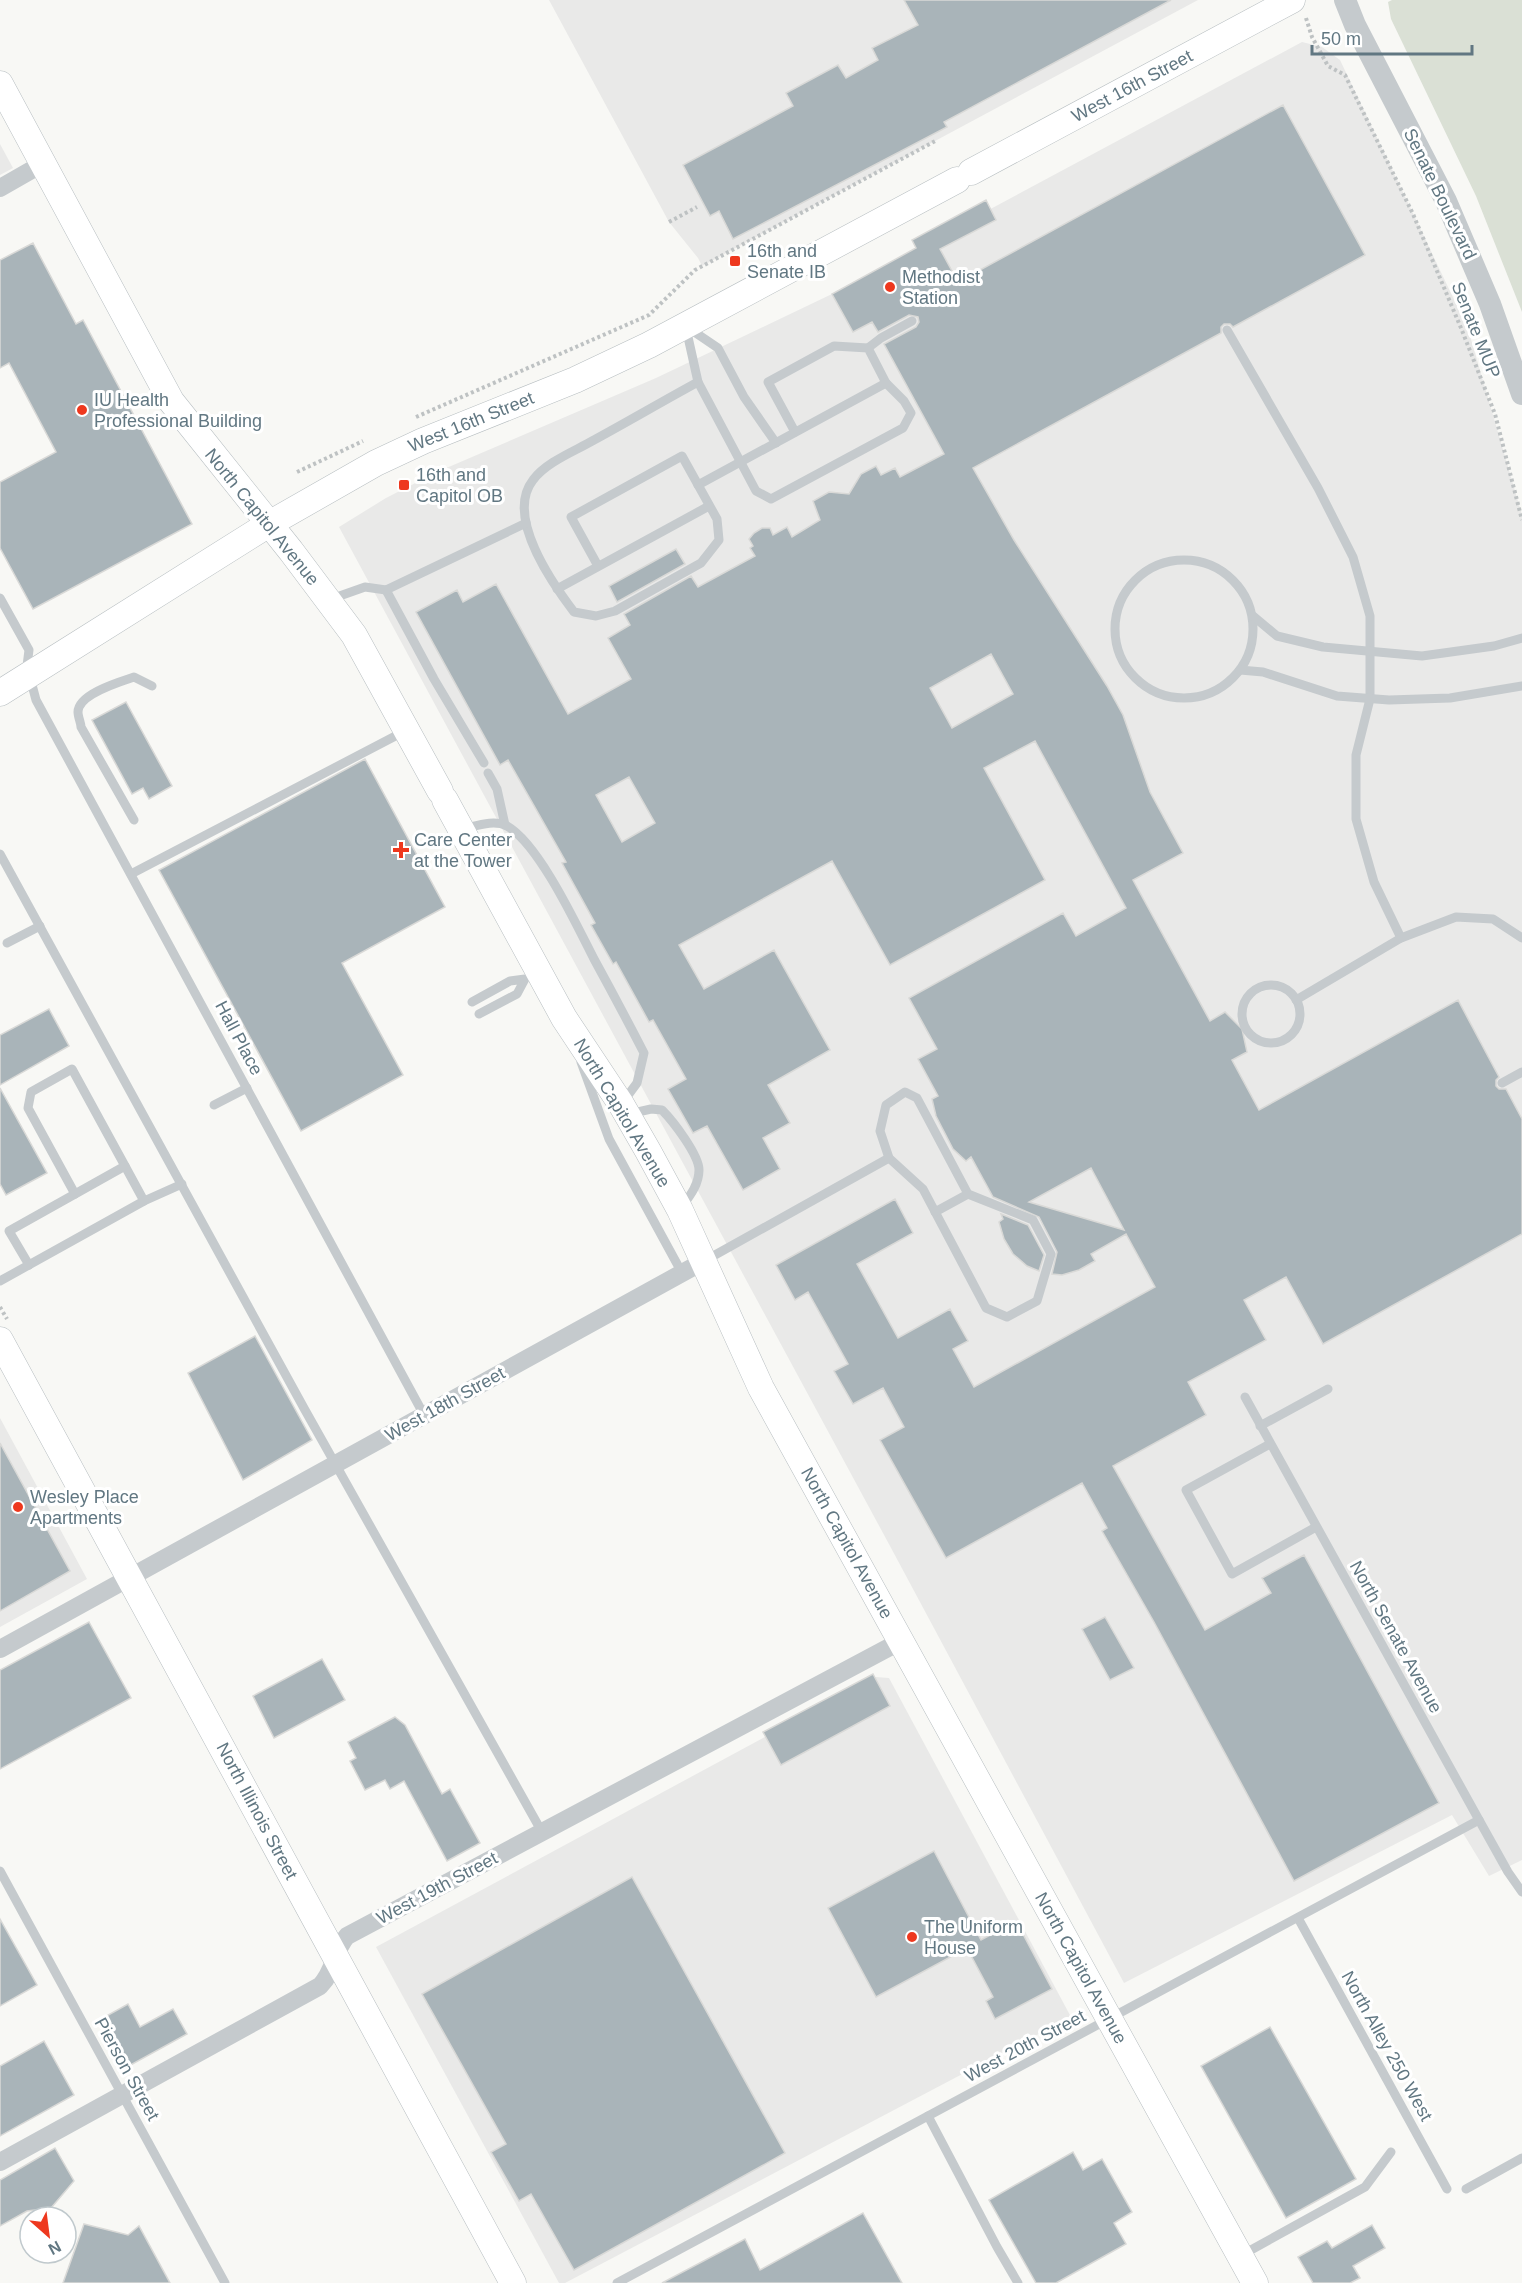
<svg xmlns="http://www.w3.org/2000/svg" width="1522" height="2283" font-family="Arial,sans-serif">
	<style>
		.built { fill: #e9e9e8 }
		.green { fill: #dae0d5 }
		.building { fill: #a9b4b9; stroke: #d9d9d7; stroke-width: 1.5; fill-rule: evenodd }
		.lines { fill: none; stroke-linecap: round; stroke-linejoin: round }
		.secondary-casing { stroke: #b7bec1; stroke-width: 27 }
		.path { stroke: #bec2c3; stroke-width: 4; stroke-dasharray: 3 3; stroke-linecap: butt }
		.service { stroke: #c5cacd; stroke-width: 9 }
		.minor { stroke: #c5cacd; stroke-width: 18 }
		.tertiary { stroke: #c5cacd; stroke-width: 22 }
		.secondary { stroke: #fff; stroke-width: 26 }
		.poi-dot { fill: #ee381e; stroke: #fff; stroke-width: 2 }
		.labels { text-anchor: middle; dominant-baseline: central; stroke-width: 6; stroke-linejoin: round; paint-order: stroke }
		.street-label { font-size: 18px; fill: #617782; stroke: #fff }
		.poi-label { font-size: 18px; fill: #617782; stroke: #fff; text-anchor: start }
	</style>
	<rect width="100%" height="100%" fill="#f8f8f5"/>
	<!-- built -->
	<g class="built">
		<polygon points="549,0 1198,0 702,266 698,258 669,222"/>
		<polygon points="1302,42 1322,47 1340,60 1468,329 1522,515 1522,1860 1489,1876 1452,1815 1124,1983 890,1546 339,527 386,498 437,472 656,378 832,294"/>
		<polygon points="0,144 13,168 0,175"/>
		<polygon points="0,1418 87,1579 0,1627"/>
		<polygon points="876,1677 889,1678 1071,2017 565,2283 559,2283 376,1947"/>
	</g>
	<!-- green -->
	<polygon class="green" points="1392,0 1522,0 1522,312 1476,196 1391,19 1388,2"/>
	<!-- building -->
	<g class="building">
		<polygon points="904,0 1171,0 944,122 947,127 733,239 719,211 710,216 683,165 793,106 786,93 838,65 846,78 878,60 872,48 918,25"/>
		<path d="M1283,105L1365,255L1233,327L1230,324H1224L1221,327V333L973,468L1014,540L1107,686L1123,715L1150,792L1183,853L1133,880L1210,1021L1225,1012L1242,1029L1247,1052L1232,1060L1259,1110L1458,1000L1499,1077L1496,1080V1086L1499,1089H1506L1522,1119V1234L1323,1344L1286,1277L1244,1300L1266,1340L1188,1382L1206,1415L1113,1466L1205,1630L1271,1593L1262,1578L1304,1555L1439,1803L1294,1881L1154,1622L1102,1531L1107,1528L1082,1483L946,1558L880,1440L904,1427L883,1388L853,1404L834,1371L848,1364L808,1292L795,1300L776,1265L895,1199L913,1233L857,1264L898,1338L950,1309L968,1341L953,1349L974,1387L1155,1287L1126,1234L1091,1254L1095,1261L1079,1270L1062,1275L1052,1274L1057,1252L1039,1217L993,1197L971,1157L966,1161L953,1149L936,1116L932,1099L938,1096L918,1059L937,1049L909,998L1063,913L1076,936L1126,908L1035,741L984,768L1045,880L890,965L832,861L679,945L704,989L774,950L830,1050L768,1085L790,1123L763,1138L780,1169L743,1190L707,1126L693,1133L668,1089L686,1079L653,1020L649,1022L616,962L613,964L591,925L595,923L562,863L566,862L508,760L500,765L416,612L457,590L463,602L496,584L568,714L631,679L608,638L630,625L624,614L691,576L698,587L755,556L750,548L753,546L749,539L754,533L762,528H770L773,535L787,527L792,537L820,520L813,501L829,492L849,494L861,474L876,466L881,475L895,468L900,477L944,454L884,344L916,327L919,322L918,317L909,315L878,332L872,322L853,332L832,294L916,248L912,240L986,200L996,220L940,249L958,282ZM991,654L1013,694L952,728L930,688ZM629,777L655,823L622,842L596,795ZM1091,1168L1124,1230L1029,1202Z"/>
		<polygon points="33,243 76,324 83,320 192,524 33,609 0,548 0,482 56,452 9,363 0,368 0,260"/>
		<polygon points="676,549 685,564 617,602 609,586"/>
		<polygon points="126,702 172,786 149,799 143,788 132,794 92,720"/>
		<polygon points="365,759 445,907 342,963 403,1075 301,1131 159,870"/>
		<polygon points="49,1009 69,1046 0,1085 0,1035"/>
		<polygon points="0,1088 47,1173 6,1195 0,1184"/>
		<polygon points="1001,1214 1028,1225 1044,1255 1039,1271 1027,1266 1013,1254 1004,1239 999,1222 1003,1219"/>
		<polygon points="255,1336 312,1440 243,1480 188,1373"/>
		<polygon points="0,1443 70,1571 0,1611"/>
		<polygon points="1105,1617 1134,1668 1110,1680 1082,1629"/>
		<polygon points="89,1622 131,1698 0,1769 0,1670"/>
		<polygon points="322,1659 345,1700 274,1738 253,1696"/>
		<polygon points="873,1674 890,1706 781,1765 763,1732"/>
		<polygon points="395,1717 405,1725 442,1794 450,1789 480,1843 447,1861 404,1781 390,1789 385,1780 365,1790 350,1761 356,1758 348,1742"/>
		<polygon points="934,1851 981,1940 1016,1921 1052,1989 995,2019 986,2001 993,1997 967,1948 876,1997 828,1908"/>
		<polygon points="632,1877 785,2153 574,2270 531,2194 519,2201 491,2152 506,2144 422,1994"/>
		<polygon points="0,1919 37,1985 0,2006"/>
		<polygon points="128,2004 140,2027 173,2009 187,2034 127,2067 101,2019"/>
		<polygon points="1270,2027 1356,2179 1286,2218 1201,2066"/>
		<polygon points="44,2041 74,2095 0,2136 0,2066"/>
		<polygon points="55,2148 74,2181 51,2208 27,2211 0,2226 0,2180"/>
		<polygon points="1073,2152 1083,2170 1102,2159 1132,2212 1114,2223 1126,2244 1056,2283 1036,2283 989,2200"/>
		<polygon points="863,2213 902,2283 662,2283 745,2239 760,2270"/>
		<polygon points="84,2224 128,2235 139,2226 170,2283 63,2283"/>
		<polygon points="1372,2225 1385,2248 1353,2266 1360,2278 1350,2283 1313,2283 1298,2257 1327,2241 1332,2248"/>
	</g>
	<g class="lines">
		<defs>
			<g id="secondary">
				<polyline points="0,84 171,401 291,551 354,635 440,791"/>
				<polyline points="971,172 1292,0"/>
				<polyline points="0,693 269,524 376,463 423,441 575,380 649,345 957,180"/>
				<polyline points="445,800 564,1018 621,1104 648,1151 680,1210 761,1388 1255,2283"/>
				<polyline points="0,1340 513,2283"/>
			</g>
		</defs>
		<!-- secondary casing -->
		<use href="#secondary" class="secondary-casing"/>
		<!-- path -->
		<g class="path">
			<polyline points="1306,18 1312,37 1328,66 1345,75 1413,214 1461,328 1495,414 1522,520"/>
			<polyline points="669,222 697,207"/>
			<polyline points="416,417 649,315 695,270 937,140"/>
			<polyline points="297,472 363,441"/>
			<polyline points="0,1307 7,1319"/>
		</g>
		<!-- service -->
		<g class="service">
			<polyline points="687,327 718,348 744,397 776,443"/>
			<polyline points="686,328 698,382 756,491 771,499 903,428 911,413 904,401 886,383 868,348 834,346 768,382 795,432"/>
			<polyline points="1227,330 1318,488 1353,557 1370,616 1370,699 1356,755 1356,819 1374,882 1401,938"/>
			<polyline points="868,348 881,338 912,321"/>
			<polyline points="698,485 886,383"/>
			<circle cx="1184" cy="629" r="69"/>
			<path d="M598,566L571,517L682,456L717,519L719,540L701,563L615,611L596,616L574,612C552,583 505,516 533,480C546,462 575,451 594,440C629,421 663,401 698,382"/>
			<polyline points="557,589 709,506"/>
			<polyline points="386,590 434,679 484,763"/>
			<polyline points="0,598 29,650 27,666 36,700 424,1415"/>
			<polyline points="331,599 365,587 386,590 526,523"/>
			<polyline points="1253,616 1277,636 1323,647 1422,656 1494,646 1522,638"/>
			<polyline points="1240,670 1263,672 1337,696 1389,700 1450,698 1522,686"/>
			<polyline points="488,773 497,789 505,825"/>
			<path d="M134,820L81,727C81,723 78,717 78,712C78,694 119,682 134,677L152,686"/>
			<path d="M462,829C476,826 494,819 507,826C539,844 577,926 594,959C611,990 628,1022 644,1053L637,1083L623,1102"/>
			<polyline points="0,854 305,1410 542,1832"/>
			<polyline points="131,874 405,731"/>
			<polyline points="7,943 40,926"/>
			<circle cx="1271" cy="1014" r="29"/>
			<polyline points="1296,1000 1401,938 1456,917 1493,919 1522,938"/>
			<polyline points="472,1002 510,981 525,979 517,994 479,1014"/>
			<polyline points="581,1062 609,1139 682,1273"/>
			<polyline points="1502,1083 1522,1072"/>
			<polygon points="905,1092 917,1098 968,1194 1033,1220 1051,1254 1037,1301 1007,1317 986,1308 923,1189 889,1158 880,1131 886,1105"/>
			<polyline points="214,1105 247,1088"/>
			<path d="M629,1114L651,1109L662,1110C673,1121 699,1155 699,1170C699,1185 689,1197 681,1208"/>
			<polyline points="75,1194 28,1108 31,1092 72,1069 125,1166"/>
			<polyline points="935,1212 968,1194"/>
			<polyline points="706,1260 889,1158"/>
			<polyline points="29,1265 9,1231 125,1166 144,1201 182,1184"/>
			<polyline points="0,1281 144,1201"/>
			<polyline points="1245,1397 1479,1820 1508,1872 1522,1892"/>
			<polyline points="1260,1426 1328,1389"/>
			<polyline points="1270,1444 1186,1490 1232,1574 1316,1527"/>
			<polyline points="0,1871 225,2283"/>
			<polyline points="1298,1918 1447,2189"/>
			<polyline points="928,2116 997,2247 1018,2283"/>
			<polyline points="1466,2189 1522,2158"/>
			<polyline points="1240,2256 1365,2187 1391,2152"/>
			<polyline points="617,2283 1479,1820"/>
		</g>
		<!-- minor -->
		<g class="minor">
			<polyline points="0,188 42,164"/>
			<polyline points="0,1649 704,1261"/>
			<path d="M0,2162L320,1986C335,1971 334,1950 347,1936L901,1641"/>
		</g>
		<!-- tertiary -->
		<polyline class="tertiary" points="1345,0 1355,25 1446,201 1490,304 1522,394"/>
		<!-- secondary -->
		<use href="#secondary" class="secondary"/>
	</g>
	<!-- markers -->
	<g class="poi-dot">
		<rect x="729" y="255" width="12" height="12" rx="3"/>
		<circle cx="890" cy="287" r="6"/>
		<circle cx="82" cy="410" r="6"/>
		<rect x="398" y="479" width="12" height="12" rx="3"/>
		<path d="M398 841h6v6h6v6h-6v6h-6v-6h-6v-6h6z"/>
		<circle cx="18" cy="1507" r="6"/>
		<circle cx="912" cy="1937" r="6"/>
	</g>
	<g class="labels">
		<!-- street labels -->
		<g class="street-label">
			<text transform="translate(1132 86) rotate(-28)">West 16th Street</text>
			<text transform="translate(1440 194) rotate(64)">Senate Boulevard</text>
			<text transform="translate(1476 330) rotate(68)">Senate MUP</text>
			<text transform="translate(471 422) rotate(-22)">West 16th Street</text>
			<text transform="translate(262 517) rotate(51)">North Capitol Avenue</text>
			<text transform="translate(239 1038) rotate(62)">Hall Place</text>
			<text transform="translate(622 1113) rotate(59)">North Capitol Avenue</text>
			<text transform="translate(445 1404) rotate(-29)">West 18th Street</text>
			<text transform="translate(847 1543) rotate(61)">North Capitol Avenue</text>
			<text transform="translate(1396 1637) rotate(61)">North Senate Avenue</text>
			<text transform="translate(257 1811) rotate(62)">North Illinois Street</text>
			<text transform="translate(437 1888) rotate(-28)">West 19th Street</text>
			<text transform="translate(1081 1968) rotate(61)">North Capitol Avenue</text>
			<text transform="translate(1025 2046) rotate(-28)">West 20th Street</text>
			<text transform="translate(1387 2046) rotate(61)">North Alley 250 West</text>
			<text transform="translate(127 2069) rotate(61)">Pierson Street</text>
		</g>
		<!-- poi labels -->
		<g class="poi-label">
			<text x="747" y="251">16th and<tspan x="747" dy="21">Senate IB</tspan></text>
			<text x="902" y="277">Methodist<tspan x="902" dy="21">Station</tspan></text>
			<text x="94" y="400">IU Health<tspan x="94" dy="21">Professional Building</tspan></text>
			<text x="416" y="475">16th and<tspan x="416" dy="21">Capitol OB</tspan></text>
			<text x="414" y="840">Care Center<tspan x="414" dy="21">at the Tower</tspan></text>
			<text x="30" y="1497">Wesley Place<tspan x="30" dy="21">Apartments</tspan></text>
			<text x="924" y="1927">The Uniform<tspan x="924" dy="21">House</tspan></text>
		</g>
	</g>
	<!-- north arrow -->
	<g transform="translate(48 2235) rotate(152)"><circle r="28" fill="#ffffff" stroke="#c0c9cd" stroke-width="1.5"/>
	<path d="M0-4.5L10 22L0 15L-10 22Z" fill="#ee381e"/>
	<text y="-9" font-size="16" font-weight="bold" text-anchor="middle" fill="#617782">N</text>
	</g>
	<!-- scale -->
	<path d="M1312 45v9h160v-9" fill="none" stroke="#617782" stroke-width="3"/>
	<text x="1321" y="45" font-size="18" fill="#617782" stroke="#ffffff" stroke-width="4.5" paint-order="stroke">50 m</text>
</svg>
